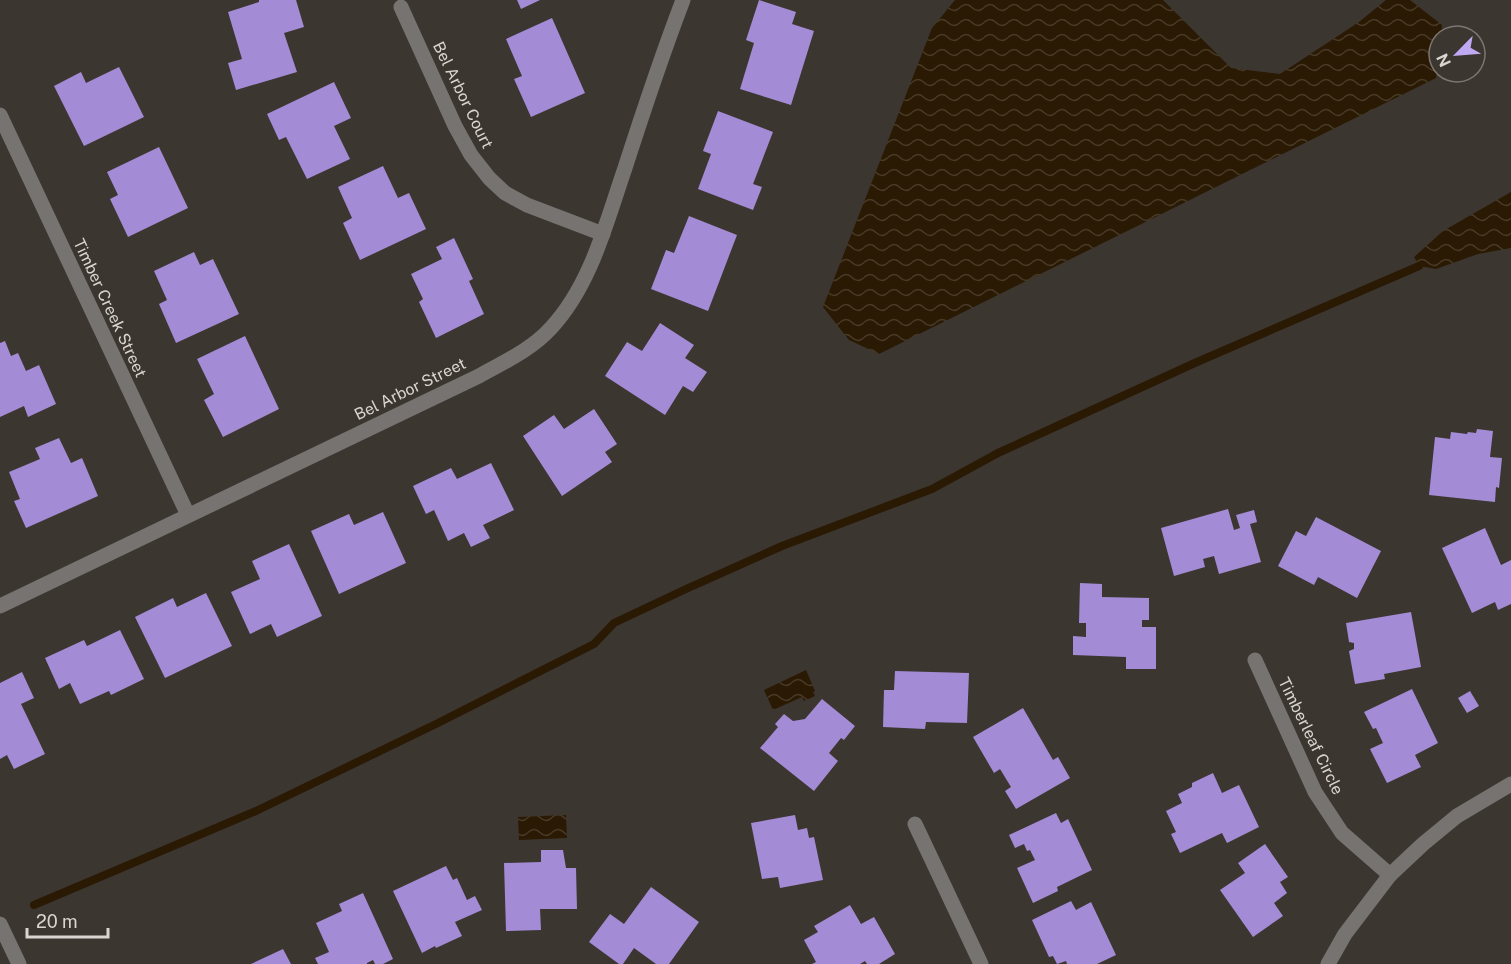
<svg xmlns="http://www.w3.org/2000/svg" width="1511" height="964" font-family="'Public Sans',sans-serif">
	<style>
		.water { fill: url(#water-waves) }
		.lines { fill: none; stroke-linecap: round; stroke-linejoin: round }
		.stream { stroke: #2a1903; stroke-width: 8 }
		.building { fill: #a48bd6 }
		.minor { stroke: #767370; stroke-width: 15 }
		.labels { text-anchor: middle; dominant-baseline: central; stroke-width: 6; stroke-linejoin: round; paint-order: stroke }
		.street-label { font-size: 16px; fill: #d9d5d1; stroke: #3c3630 }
	</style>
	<defs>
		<pattern id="water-waves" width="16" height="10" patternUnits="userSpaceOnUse" patternTransform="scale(1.5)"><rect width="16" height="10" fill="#2a1903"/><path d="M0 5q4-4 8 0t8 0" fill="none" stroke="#483a27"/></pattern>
	</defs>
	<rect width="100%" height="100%" fill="#3c3630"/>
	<!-- water -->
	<g class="water">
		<polygon points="955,0 1163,0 1231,68 1280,74 1359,22 1386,0 1410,0 1442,25 1441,36 1439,36 1439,53 1436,78 879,354 849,340 823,307 932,28"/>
		<polygon points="1511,192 1511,248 1478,254 1436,269 1419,266 1414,257 1443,231"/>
		<polygon points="806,670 815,691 813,692 815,696 804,701 802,697 773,710 764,690"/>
		<polygon points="566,815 567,838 519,840 518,817"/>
	</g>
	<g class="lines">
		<!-- stream -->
		<polyline class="stream" points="34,905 256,811 438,723 594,644 614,623 686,589 782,546 932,489 998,453 1197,362 1419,266"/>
	</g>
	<!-- building -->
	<g class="building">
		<polygon points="259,0 296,0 304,27 284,33 297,72 236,90 228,63 242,59 228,12 259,2"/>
		<polygon points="517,0 540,0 521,9"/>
		<polygon points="759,0 796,12 792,24 814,31 791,105 740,89 754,43 746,40"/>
		<polygon points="552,18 585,93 531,117 514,79 522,76 506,39"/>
		<polygon points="119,67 144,117 84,146 54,86 81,72 86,83"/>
		<polygon points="334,82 351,118 334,126 350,159 307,179 286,137 279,140 267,114"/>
		<polygon points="718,111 773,132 753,184 762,187 753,210 698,189 711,154 703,151"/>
		<polygon points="159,147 188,208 128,237 110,199 118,195 107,172"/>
		<polygon points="383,166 398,198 409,193 426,229 360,260 343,223 352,218 338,187"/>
		<polygon points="689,216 737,235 708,311 651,289 666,250 674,253"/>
		<polygon points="454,238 473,279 469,281 484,314 436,338 419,302 423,299 411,274 442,259 436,247"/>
		<polygon points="194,252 200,265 213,259 239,314 176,343 159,304 167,300 154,271"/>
		<polygon points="660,323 694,345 685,358 707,372 693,392 683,386 665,415 605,376 627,342 642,351"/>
		<polygon points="245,336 279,409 223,437 204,400 214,394 197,359"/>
		<polygon points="5,341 11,356 18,353 26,371 39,365 56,404 28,417 24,406 0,417 0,343"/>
		<polygon points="594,409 617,444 605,452 612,462 562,496 523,436 554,415 564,429"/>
		<polygon points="1477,429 1493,431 1490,457 1502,458 1499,488 1496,487 1495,502 1429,495 1435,437 1450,439 1451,432 1467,434 1468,432 1476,433"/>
		<polygon points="59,438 71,463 82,458 98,496 26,528 14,501 20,499 9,472 40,459 35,448"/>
		<polygon points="491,463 514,510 483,525 490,538 471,547 464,533 448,541 434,510 426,514 413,486 451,468 457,479"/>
		<polygon points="1228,509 1234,530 1240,528 1236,515 1254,510 1257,522 1250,524 1261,562 1219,574 1214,556 1203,559 1205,567 1174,576 1161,528"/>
		<polygon points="383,512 406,563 339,594 311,531 349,514 354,525"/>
		<polygon points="1316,517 1381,551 1357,598 1318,577 1314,585 1278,566 1296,531 1306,536"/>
		<polygon points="1485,528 1501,565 1511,560 1511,604 1498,610 1495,602 1472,613 1442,548"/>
		<polygon points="289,544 322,616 277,637 271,624 250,634 231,592 260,579 252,561"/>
		<polygon points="1080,583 1102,584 1102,597 1149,598 1149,620 1142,620 1142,627 1156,627 1156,669 1126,669 1126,657 1073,655 1073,636 1086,637 1086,623 1079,623"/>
		<polygon points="206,593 232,646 165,678 135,617 173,598 177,607"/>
		<polygon points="1411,612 1421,667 1384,674 1385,679 1355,684 1349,651 1354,649 1354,643 1349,642 1346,623"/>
		<polygon points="120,630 144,679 111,695 109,691 80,704 70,683 59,689 45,658 84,640 87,646"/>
		<polygon points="895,671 969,673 967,723 926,722 925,729 883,727 884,690 894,690"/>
		<polygon points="22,672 34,698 21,704 45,754 14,769 7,755 0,759 0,683"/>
		<polygon points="1412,689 1438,743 1415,755 1421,767 1387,783 1370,749 1383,743 1376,728 1373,729 1364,712"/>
		<polygon points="1470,691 1479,706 1467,713 1458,698"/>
		<polygon points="822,699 855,726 844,740 841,738 829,753 838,761 814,791 760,748 778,727 775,724 784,714 793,721 805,719"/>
		<polygon points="1023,708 1053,760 1058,757 1070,778 1016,809 1005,791 1011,787 1000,769 994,773 973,737"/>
		<polygon points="1213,773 1222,793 1239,785 1259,827 1227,843 1222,833 1180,853 1171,834 1176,832 1166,811 1182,803 1178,794 1192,787 1192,783"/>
		<polygon points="1056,813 1061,823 1068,819 1092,870 1057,887 1058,891 1033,903 1017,868 1035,860 1030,850 1027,851 1024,844 1015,848 1009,835"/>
		<polygon points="795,815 798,830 807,828 809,838 814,837 823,880 780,888 778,877 762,879 751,823"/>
		<polygon points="1265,844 1288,877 1280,882 1287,893 1274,903 1283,916 1253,937 1220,890 1245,873 1238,863"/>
		<polygon points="541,850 563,850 566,868 576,868 577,909 540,909 541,930 506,931 504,863 541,862"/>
		<polygon points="446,866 453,880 457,878 467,900 475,896 482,910 455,922 462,936 436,948 435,946 422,953 393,891"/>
		<polygon points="651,887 699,922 669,964 656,964 634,948 623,964 619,964 589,942 610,914 624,924"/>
		<polygon points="363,893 393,959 383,964 375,964 373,960 367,963 367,964 318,964 315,958 329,952 316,923 342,911 339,904"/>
		<polygon points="1071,901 1076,910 1091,902 1116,955 1097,964 1067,964 1066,961 1057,964 1053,956 1049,957 1032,920"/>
		<polygon points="850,905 861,924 874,917 895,954 879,964 867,964 865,961 860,964 812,964 816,962 804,940 818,932 814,926"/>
		<polygon points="283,949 291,964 251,964"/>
	</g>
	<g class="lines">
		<!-- minor -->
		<g class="minor">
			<polyline points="401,7 455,126 471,155 489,178 505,193 527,205 603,234"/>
			<polyline points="0,115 188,515"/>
			<path d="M0,606L479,376C504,362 531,350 551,328C591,285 606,223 625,168C643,112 662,55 683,0"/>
			<polyline points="1255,660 1315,792 1342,833 1390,875"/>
			<polyline points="915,824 981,964"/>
			<polyline points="0,924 19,964"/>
			<polyline points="1328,964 1345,934 1390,875 1423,844 1457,816 1511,784"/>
		</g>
	</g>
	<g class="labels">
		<!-- street labels -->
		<g class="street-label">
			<text transform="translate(463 95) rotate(64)">Bel Arbor Court</text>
			<text transform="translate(110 308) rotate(65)">Timber Creek Street</text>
			<text transform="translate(410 389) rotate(-26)">Bel Arbor Street</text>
			<text transform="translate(1311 736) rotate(64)">Timberleaf Circle</text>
		</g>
	</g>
	<!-- north arrow -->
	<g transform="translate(1457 54) rotate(245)"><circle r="28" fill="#3c3630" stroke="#7b7670" stroke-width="1.5"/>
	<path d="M0-4.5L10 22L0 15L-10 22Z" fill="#c0a8f3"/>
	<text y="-9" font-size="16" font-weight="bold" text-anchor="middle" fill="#d9d5d1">N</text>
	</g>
	<!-- scale -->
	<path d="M27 928v9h81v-9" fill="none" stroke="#d9d5d1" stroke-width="3"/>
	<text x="36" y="928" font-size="18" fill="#d9d5d1" stroke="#3c3630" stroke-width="4.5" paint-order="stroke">20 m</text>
</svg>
